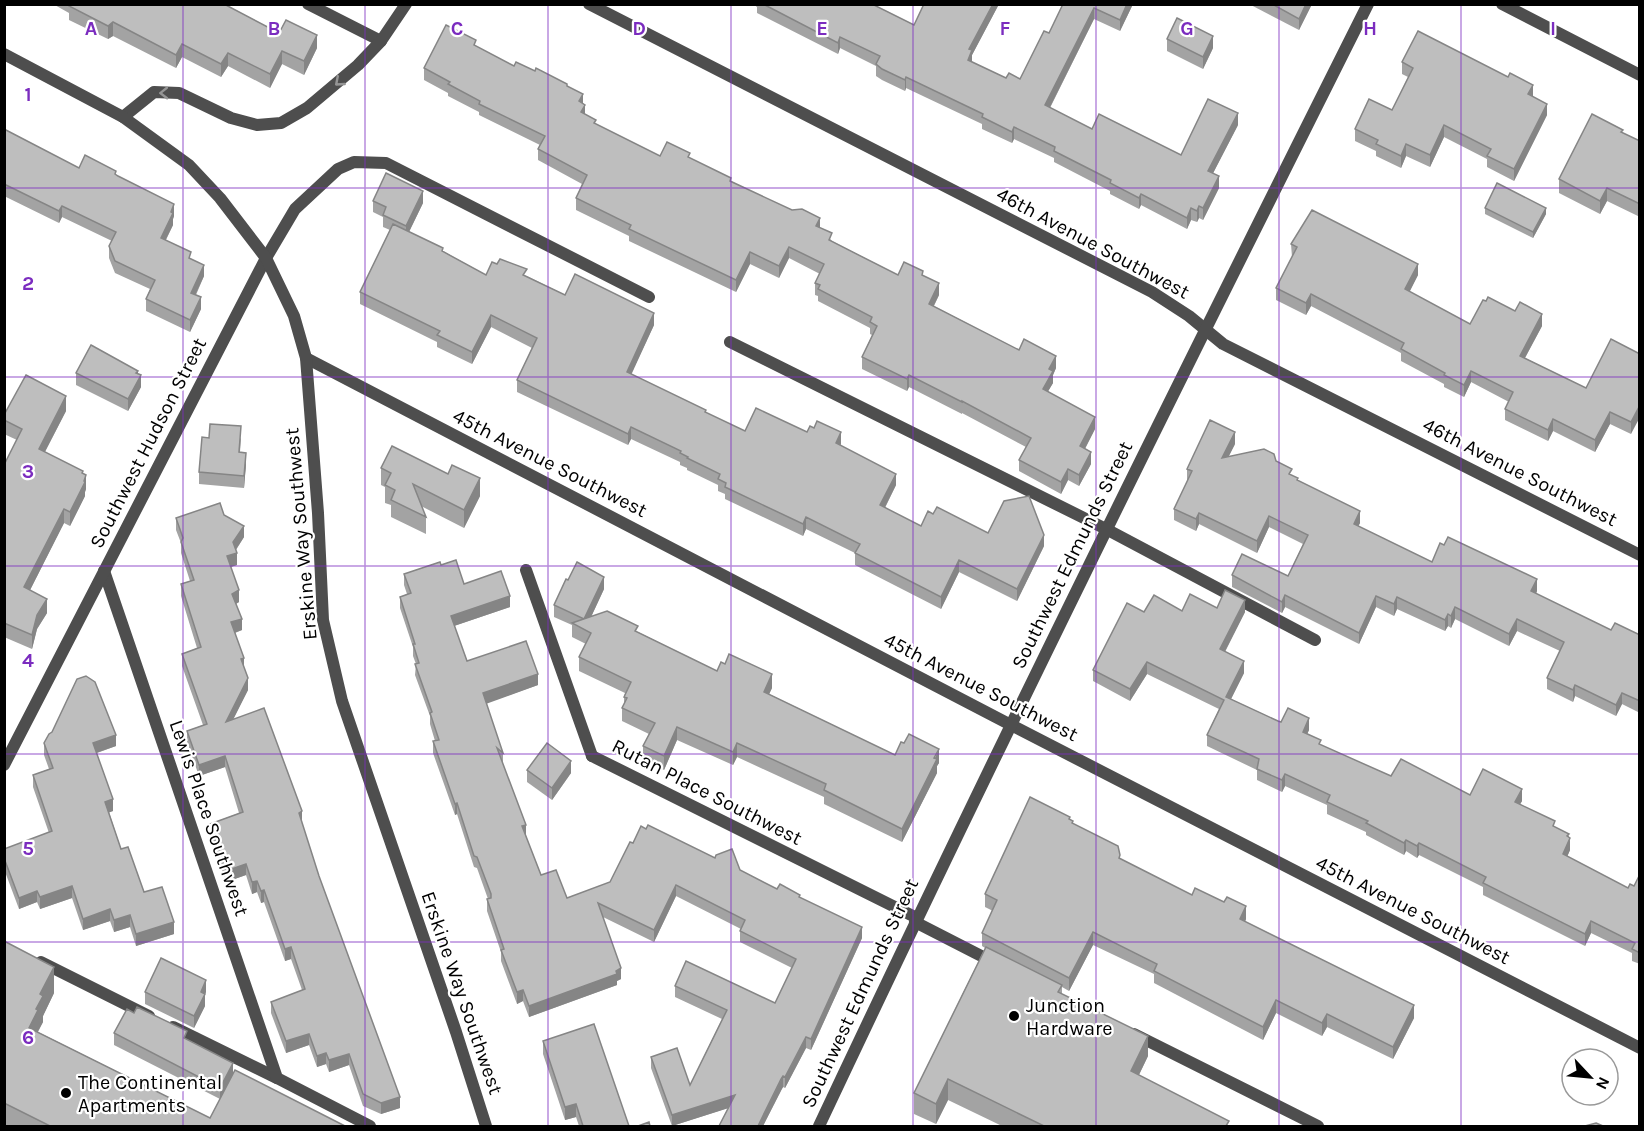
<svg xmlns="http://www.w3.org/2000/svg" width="1644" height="1131" font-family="Karla,sans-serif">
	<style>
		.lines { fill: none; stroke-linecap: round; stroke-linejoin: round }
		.service { stroke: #4e4e4e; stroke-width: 12 }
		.minor { stroke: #4e4e4e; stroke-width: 12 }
		.tertiary { stroke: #4e4e4e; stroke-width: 12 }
		.wall { fill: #a3a3a3 }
		.shaded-wall { fill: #858585 }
		.building { fill: #bebebe; stroke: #858585; stroke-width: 1.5 }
		.oneway { stroke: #959595 }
		.grid { fill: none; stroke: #7b2cbf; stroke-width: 1.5; stroke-opacity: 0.55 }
		.poi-dot { fill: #000; stroke: #fff; stroke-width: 2 }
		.labels { text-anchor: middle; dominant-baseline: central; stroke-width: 4.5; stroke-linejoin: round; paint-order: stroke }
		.street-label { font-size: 20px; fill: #000; stroke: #fff }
		.poi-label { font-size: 20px; fill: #000; stroke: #fff; text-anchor: start }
		.grid-label { font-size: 20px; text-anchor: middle; font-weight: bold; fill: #7b2cbf; stroke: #fff; stroke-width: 4.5; stroke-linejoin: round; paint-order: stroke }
	</style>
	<rect width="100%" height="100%" fill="#fff"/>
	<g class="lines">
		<!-- service -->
		<g class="service">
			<polyline points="308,4 381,41"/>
			<polyline points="266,258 295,209 338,169 354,162 386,163 649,297"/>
			<polyline points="730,342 1106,529 1315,640"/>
			<polyline points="526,570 592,756"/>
			<polyline points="915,922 995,963"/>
			<polyline points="41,962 149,1016"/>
			<polyline points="173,1027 277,1078"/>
			<polyline points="1134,1034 1318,1126"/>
		</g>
		<!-- minor -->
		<g class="minor">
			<polyline points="589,4 1152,292 1189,316 1223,344 1640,555"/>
			<polyline points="1502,4 1640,75"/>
			<polyline points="123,117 154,92 179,93 231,118 257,125 281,123 307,108 358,65 381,41 406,4"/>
			<polyline points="306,358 1011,725 1640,1048"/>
			<polyline points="104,571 277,1078 370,1126"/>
			<polyline points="592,756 917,918"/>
			<polyline points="4,765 266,258"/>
			<path d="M819,1126C996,750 1181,377 1368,4"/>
		</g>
		<!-- tertiary -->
		<polyline class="tertiary" points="4,54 123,117 189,165 220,198 266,258 294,316 306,358 318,513 323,620 342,701 456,1032 486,1126"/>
	</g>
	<!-- wall -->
	<g class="wall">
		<polygon points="53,4 224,4 279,33 317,48 304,75 282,64 270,88 228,66 221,77 182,57 176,68 113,36 108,39 69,20 69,13"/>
		<polygon points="753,4 877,4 876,7 914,25 924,4 999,4 972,55 972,62 1006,78 1020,79 1049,33 1063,4 1133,4 1120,31 1094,19 1050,108 1092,129 1181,155 1238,125 1213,173 1219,188 1203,220 1199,218 1197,222 1191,220 1187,229 1141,205 1139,209 1110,194 1110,191 1054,162 1054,158 1014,139 1012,143 982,129 982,124 906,88 905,91 882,80 876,76 876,66 840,48 838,54 757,13 757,7"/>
		<polygon points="1249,4 1312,4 1299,30"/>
		<polygon points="1167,39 1213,48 1203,69 1167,51"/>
		<polygon points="476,46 514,66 567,86 583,103 585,114 596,124 660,156 690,158 731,181 820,228 832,241 898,275 923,276 939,295 934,306 1019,350 1056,368 1053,375 1053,383 1048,391 1095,429 1085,449 1091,464 1079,486 1068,480 1061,494 1019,471 1019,460 1026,447 962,413 962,414 909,387 907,391 862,369 862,357 872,335 870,334 870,328 818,301 818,296 815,295 815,283 820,274 789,258 779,278 750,264 736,292 629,241 629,236 576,210 576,198 582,184 538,160 538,149 540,145 479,115 479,112 448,96 448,93 424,80 424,68"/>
		<polygon points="1402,62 1533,97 1547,115 1514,181 1487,167 1487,159 1444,137 1430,167 1406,156 1401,168 1376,156 1376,151 1355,141 1355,129 1392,110 1408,77 1402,74"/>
		<polygon points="4,129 79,168 116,175 174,216 173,219 173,225 166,240 191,259 204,276 196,295 201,309 190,332 146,311 146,299 150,289 115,273 109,258 109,246 112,241 62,217 59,223 4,196"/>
		<polygon points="1623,133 1640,141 1640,217 1607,201 1600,214 1559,193 1559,179"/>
		<polygon points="373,201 423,203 409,232 486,275 497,264 527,276 565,295 654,325 631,374 706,413 745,431 807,432 841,444 840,445 896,485 885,508 921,526 933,514 988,533 1044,546 1017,601 959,572 941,609 855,565 855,553 806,529 803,536 725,499 725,494 718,491 718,485 687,470 687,468 680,465 680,462 631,439 628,445 517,392 517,380 532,348 491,327 472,364 437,347 437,342 360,304 360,292 390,230 383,227 383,217 373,212"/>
		<polygon points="1485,208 1546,214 1533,238 1485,214"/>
		<polygon points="1291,244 1418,275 1409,292 1470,324 1542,326 1525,358 1586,388 1640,354 1631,434 1610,424 1595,452 1553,431 1548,441 1505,420 1505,409 1509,402 1471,382 1464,397 1444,387 1444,384 1401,361 1401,353 1311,306 1306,315 1276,300 1276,288 1292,257"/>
		<polygon points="76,373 138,374 141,387 128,411 76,385"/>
		<polygon points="66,411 45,452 83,473 86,489 85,492 85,496 70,526 64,523 30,590 47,613 37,629 32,649 4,637 4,465 17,440 4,434 4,415"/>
		<polygon points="241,438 240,452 246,464 244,488 199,484 199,472"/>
		<polygon points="1235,444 1229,456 1276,461 1298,481 1360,523 1358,526 1432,562 1537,591 1536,594 1611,630 1640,635 1640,713 1622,704 1616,716 1575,696 1573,702 1547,689 1547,678 1560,651 1517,631 1509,646 1455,619 1451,628 1448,626 1445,631 1397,609 1394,616 1376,607 1359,644 1285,607 1282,613 1232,587 1232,575 1288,576 1303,544 1269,527 1257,553 1199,524 1196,531 1174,520 1174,509 1188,481 1187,480 1187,469"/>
		<polygon points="381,468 480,496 464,528 421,506 426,517 426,534 391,517 391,505 385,503 385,487 381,485"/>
		<polygon points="224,515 244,537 236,550 237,565 231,567 239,602 236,604 242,630 235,633 244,669 248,690 233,719 302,823 319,876 400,1108 381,1114 363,1106 349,1065 329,1072 326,1064 317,1067 309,1045 286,1053 271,1013 271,1002 302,990 291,959 285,961 264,902 261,903 257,892 252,894 246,875 226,882 210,835 210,824 239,813 225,767 199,776 187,742 187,731 203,725 182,666 182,654 197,648 181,596 181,584 190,581 181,553 181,543 176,530 176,518"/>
		<polygon points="441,565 464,584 510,607 454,626 467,661 538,685 486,703 503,753 503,764 526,836 541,875 567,898 610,882 633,843 740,870 777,889 800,897 862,938 811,1050 806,1048 785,1088 783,1087 781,1090 763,1126 719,1126 728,1108 672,1126 651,1068 651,1057 690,1085 722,1019 675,997 675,986 775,1003 792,968 740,942 740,931 741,929 676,896 654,942 603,917 621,979 617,981 617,985 529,1017 523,1001 517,1004 501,961 501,952 487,911 487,899 488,899 477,868 474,867 457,814 455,815 433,753 433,741 435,741 430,724 430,716 415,675 416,664 413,656 413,647 400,608 400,597 407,594 404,585 404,574"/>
		<polygon points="568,580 604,589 591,617 638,632 717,671 772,688 769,694 895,755 939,763 937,766 937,773 902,842 824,804 824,797 737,757 733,765 677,740 664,770 643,760 643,746 649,734 622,721 622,708 624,705 624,697 625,693 579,671 579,657 586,644 572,637 572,625 554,617 554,605"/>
		<polygon points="1217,608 1245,612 1225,652 1244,673 1231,699 1278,721 1309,730 1307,734 1321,745 1391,776 1470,795 1522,801 1520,804 1555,827 1569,837 1570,850 1567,857 1628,888 1634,886 1640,874 1640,964 1632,961 1632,953 1591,933 1585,946 1483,895 1483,887 1419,855 1417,858 1406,851 1404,855 1366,835 1366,832 1327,814 1327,805 1285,786 1282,792 1257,780 1257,770 1207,746 1207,735 1219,709 1147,674 1130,701 1093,681 1093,670 1144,612 1182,611"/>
		<polygon points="44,743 116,746 97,753 113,811 109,812 121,849 144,892 174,934 136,946 130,927 114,932 110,921 83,930 72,898 40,909 37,902 19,909 4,869 4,849 49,833 33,787 33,775 49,769 44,755"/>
		<polygon points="527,770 571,773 552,800 527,782"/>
		<polygon points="1070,820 1073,824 1120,859 1192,895 1246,919 1245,922 1414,1018 1393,1059 1329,1028 1327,1027 1322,1036 1276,1013 1263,1040 1154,983 1154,974 1093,945 1069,991 1062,987 1062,994 1148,1056 1139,1075 1229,1126 1002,1126 948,1100 936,1124 914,1114 914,1093 985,948 982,946 982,933 993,911 985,907 985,894"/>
		<polygon points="4,941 54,993 43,1016 43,1022 38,1032 210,1118 220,1099 114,1045 114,1033 187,1040 233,1074 345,1126 4,1126"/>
		<polygon points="145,992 206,992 205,994 205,1006 194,1028 145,1004"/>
		<polygon points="543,1041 629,1126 579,1126 576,1117 565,1120 543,1054"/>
	</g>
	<!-- shaded-wall -->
	<g class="shaded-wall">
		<polygon points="993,4 999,4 972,55 972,62 968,60 969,49"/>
		<polygon points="1127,4 1133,4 1120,31 1120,20"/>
		<polygon points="1306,4 1312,4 1299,30 1299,19"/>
		<polygon points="1094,8 1094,19 1045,117 1045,105"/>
		<polygon points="113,22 113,36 108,39 108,26"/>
		<polygon points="317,35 317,48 304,75 304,61"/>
		<polygon points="1213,36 1213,48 1203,69 1203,57"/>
		<polygon points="840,37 840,48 838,54 838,43"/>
		<polygon points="182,44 182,57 176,68 176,55"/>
		<polygon points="282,51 282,64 270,88 270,74"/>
		<polygon points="228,53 228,66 221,77 221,64"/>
		<polygon points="906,77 906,88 905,91 905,80"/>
		<polygon points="1533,85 1533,97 1528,94"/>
		<polygon points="583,94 583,106 579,101"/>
		<polygon points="1547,104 1547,115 1514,181 1514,169"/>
		<polygon points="585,105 585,116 581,112"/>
		<polygon points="1238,113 1238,125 1208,183 1208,171"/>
		<polygon points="1444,125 1444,137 1430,167 1430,155"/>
		<polygon points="1014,127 1014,139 1012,143 1012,132"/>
		<polygon points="1406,144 1406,156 1401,168 1401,156"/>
		<polygon points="1219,176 1219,188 1203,220 1203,208"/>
		<polygon points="1607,188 1607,201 1600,214 1600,201"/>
		<polygon points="423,191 423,203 406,238 406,226"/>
		<polygon points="1141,194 1141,205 1139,209 1139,198"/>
		<polygon points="174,204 174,216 173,219 173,225 161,249 161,238"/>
		<polygon points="62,206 62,217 59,223 59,211"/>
		<polygon points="1199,206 1199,218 1197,222 1197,211"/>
		<polygon points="1191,208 1191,220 1187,229 1187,218"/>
		<polygon points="1546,208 1546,214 1533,238 1533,232"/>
		<polygon points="820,218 820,229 816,226"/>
		<polygon points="789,247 789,258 779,278 779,266"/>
		<polygon points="750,252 750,264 736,292 736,280"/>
		<polygon points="1418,264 1418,275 1405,301 1405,289"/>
		<polygon points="204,265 204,276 191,304 191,293"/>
		<polygon points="939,283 939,295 929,315 929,304"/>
		<polygon points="1311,294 1311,306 1306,315 1306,303"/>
		<polygon points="201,297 201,309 190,332 190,320"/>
		<polygon points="654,313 654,325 627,384 627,372"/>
		<polygon points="1542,314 1542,326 1520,367 1520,356"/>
		<polygon points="491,315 491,327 472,364 472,352"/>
		<polygon points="1056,356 1056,368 1053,375 1053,383 1043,400 1043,389 1049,369"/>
		<polygon points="138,371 138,380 141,375 141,387 128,411 128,399 136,373"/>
		<polygon points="1471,371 1471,382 1464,397 1464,385"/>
		<polygon points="909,375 909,387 907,391 907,379"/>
		<polygon points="66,396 66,411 39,463 39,449"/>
		<polygon points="1640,405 1640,417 1631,434 1631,422"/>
		<polygon points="1610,412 1610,424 1595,452 1595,440"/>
		<polygon points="1095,417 1095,429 1080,458 1080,446"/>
		<polygon points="1553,419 1553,431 1548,441 1548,430"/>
		<polygon points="631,427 631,439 628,445 628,434"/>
		<polygon points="841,432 841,444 836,455 836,443"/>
		<polygon points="1235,432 1235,444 1222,469 1222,458"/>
		<polygon points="1091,452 1091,464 1079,486 1079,475"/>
		<polygon points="246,453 246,464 244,488 244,476"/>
		<polygon points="1068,469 1068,480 1061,494 1061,482"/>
		<polygon points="896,474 896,485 880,517 880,505"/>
		<polygon points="86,475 86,489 85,492 85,496 70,526 70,512"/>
		<polygon points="480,478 480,496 464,528 464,510"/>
		<polygon points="64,509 64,523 24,602 24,587"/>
		<polygon points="1360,511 1360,523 1354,535 1354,524"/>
		<polygon points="1199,513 1199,524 1196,531 1196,519"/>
		<polygon points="1269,516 1269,527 1257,553 1257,541"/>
		<polygon points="806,517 806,529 803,536 803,524"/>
		<polygon points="244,526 244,537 233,554 233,542"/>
		<polygon points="1044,535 1044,546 1017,601 1017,589"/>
		<polygon points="237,553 237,565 227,568 227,556"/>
		<polygon points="959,560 959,572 941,609 941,597"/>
		<polygon points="604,577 604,589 585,630 584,619"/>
		<polygon points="1537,579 1537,591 1531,603 1531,591"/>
		<polygon points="239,590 239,602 232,606 232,594"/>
		<polygon points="1285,595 1285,607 1282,613 1282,602"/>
		<polygon points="510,596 510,607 451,627 451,616"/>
		<polygon points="1376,596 1376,607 1359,644 1359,633"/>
		<polygon points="1397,597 1397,609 1394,616 1394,604"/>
		<polygon points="47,599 47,613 37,629 32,649 32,635 37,615"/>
		<polygon points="1245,600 1245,612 1220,661 1220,649"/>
		<polygon points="1455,607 1455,619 1451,628 1451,616"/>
		<polygon points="1448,614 1448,626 1445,631 1445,620"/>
		<polygon points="242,619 242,630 231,634 231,622"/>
		<polygon points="1517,619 1517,631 1509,646 1509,634"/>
		<polygon points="244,658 244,670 241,659"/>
		<polygon points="1244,661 1244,673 1226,709 1226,697"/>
		<polygon points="1147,662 1147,674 1130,701 1130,689"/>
		<polygon points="538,674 538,685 483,705 483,693"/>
		<polygon points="772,674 772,688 764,705 764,692"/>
		<polygon points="248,678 248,690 226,734 226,722"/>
		<polygon points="1575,685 1575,696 1573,702 1573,690"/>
		<polygon points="1622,693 1622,704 1616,716 1616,705"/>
		<polygon points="1309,718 1309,730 1303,743 1303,732"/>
		<polygon points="677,727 677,740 664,770 664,756"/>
		<polygon points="116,735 116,746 93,754 93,743"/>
		<polygon points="737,743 737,757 733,765 733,752"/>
		<polygon points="939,749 939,763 937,766 937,773 902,842 902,829"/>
		<polygon points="225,756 225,767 199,776 199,765"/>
		<polygon points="571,761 571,773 552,800 552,788"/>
		<polygon points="1285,774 1285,786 1282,792 1282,780"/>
		<polygon points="1522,789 1522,801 1515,813 1515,802"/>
		<polygon points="113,799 113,811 105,814 105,802"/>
		<polygon points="457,803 457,814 455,815 455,804"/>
		<polygon points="302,811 302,823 299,813"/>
		<polygon points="526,825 526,836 522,826"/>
		<polygon points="1569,834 1569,841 1570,838 1570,850 1563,866 1563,854"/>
		<polygon points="1406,840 1406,851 1404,855 1404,843"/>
		<polygon points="1419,843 1419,855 1417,858 1417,846"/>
		<polygon points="246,864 246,875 226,882 226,871"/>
		<polygon points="257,881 257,892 252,894 252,882"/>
		<polygon points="676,885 676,896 654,942 654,930"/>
		<polygon points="72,886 72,898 40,909 40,897"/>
		<polygon points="264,890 264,902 261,903 261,891"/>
		<polygon points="37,891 37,902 19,909 19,898"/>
		<polygon points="1246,906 1246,919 1240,932 1240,919"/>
		<polygon points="110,909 110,921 83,930 83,919"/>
		<polygon points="130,915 130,927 114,932 114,920"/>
		<polygon points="1591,921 1591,933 1585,946 1585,934"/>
		<polygon points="174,922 174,934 136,946 136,934"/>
		<polygon points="862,927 862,938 811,1050 811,1039"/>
		<polygon points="1093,932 1093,945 1069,991 1069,978"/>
		<polygon points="291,947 291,959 285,961 285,949"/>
		<polygon points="54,967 54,993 43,1016 43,1022 38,1031 38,1037 29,1028 40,994"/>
		<polygon points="621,968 621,979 617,981 617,985 529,1017 529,1006"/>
		<polygon points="206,980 206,992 201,1003 201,992"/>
		<polygon points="523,990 523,1001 517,1004 517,992"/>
		<polygon points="205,994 205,1006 194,1028 194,1016"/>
		<polygon points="1276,1000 1276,1013 1263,1040 1263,1027"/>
		<polygon points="1414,1005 1414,1018 1393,1059 1393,1047"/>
		<polygon points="1327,1014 1327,1027 1322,1036 1322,1023"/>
		<polygon points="309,1034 309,1045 286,1053 286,1041"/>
		<polygon points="1148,1036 1148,1056 1131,1091 1131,1071"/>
		<polygon points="806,1037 806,1048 785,1088 785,1077"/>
		<polygon points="326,1053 326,1064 317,1067 317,1056"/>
		<polygon points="349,1054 349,1065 329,1072 329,1060"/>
		<polygon points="233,1063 233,1075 220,1099 220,1088"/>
		<polygon points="783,1076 783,1087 763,1126 758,1126"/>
		<polygon points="948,1079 948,1100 936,1124 936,1104"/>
		<polygon points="735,1095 735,1106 672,1126 672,1115"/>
		<polygon points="400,1097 400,1108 381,1114 381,1103"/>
		<polygon points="576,1104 576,1117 565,1120 565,1107"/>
	</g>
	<!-- building -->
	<g class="building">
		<polygon points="70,4 224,4 279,33 286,20 317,35 304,61 282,51 270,74 228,53 221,64 182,44 176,55 113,22 108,26 69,6"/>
		<polygon points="763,4 872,4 914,25 924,4 993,4 969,49 972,50 968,60 1006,78 1009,73 1020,79 1044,31 1049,33 1063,4 1127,4 1120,20 1094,8 1045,105 1092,129 1099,114 1181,155 1208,99 1238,113 1208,171 1219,176 1203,208 1199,206 1197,211 1191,208 1187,218 1141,194 1139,198 1110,183 1111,180 1054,151 1055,147 1014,127 1012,132 982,117 983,114 906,77 905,80 882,69 876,64 880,56 840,37 838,43"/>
		<polygon points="1272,4 1306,4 1299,19"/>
		<polygon points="1177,18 1213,36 1203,57 1167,39"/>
		<polygon points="446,25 476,40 474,45 514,66 516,62 535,71 536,68 567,84 567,86 583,94 579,101 585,105 581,112 596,120 594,123 660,156 667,142 690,153 688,157 731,178 730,181 792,210 802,209 820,218 816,226 832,233 829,240 898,275 904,262 923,271 922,275 939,283 929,304 1019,350 1024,339 1056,356 1049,369 1053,371 1043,389 1095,417 1080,446 1091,452 1079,475 1068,469 1061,482 1019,460 1031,438 962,401 962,402 909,375 907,379 862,357 877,326 870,322 872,317 818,289 820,285 815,283 824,264 789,247 779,266 750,252 736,280 629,229 631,225 576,198 587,175 538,149 545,136 479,104 480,101 448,84 450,82 424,68"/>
		<polygon points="1418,31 1508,77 1510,73 1533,85 1528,94 1547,104 1514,169 1487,156 1491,149 1444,125 1430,155 1406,144 1401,156 1376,144 1378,140 1355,129 1369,99 1392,110 1413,68 1402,62"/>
		<polygon points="1592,114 1623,130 1621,132 1640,141 1640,204 1607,188 1600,201 1559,179"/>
		<polygon points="4,129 79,168 85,155 116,171 115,174 118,176 174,204 171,212 173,213 161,238 191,252 189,258 204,265 191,293 201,297 190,320 146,299 155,280 115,261 109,246 116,232 62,206 59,211 4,184"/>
		<polygon points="386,173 423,191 406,226 383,215 386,207 373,201"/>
		<polygon points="1497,183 1546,208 1533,232 1485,208"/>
		<polygon points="1312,210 1418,264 1405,289 1470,324 1483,300 1486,301 1488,297 1515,311 1520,302 1542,314 1520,356 1586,388 1611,339 1640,354 1640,405 1631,422 1610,412 1595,440 1553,419 1548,430 1505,409 1513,392 1471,371 1464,385 1444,375 1445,373 1401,349 1404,343 1311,294 1306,303 1276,288 1297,247 1291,244"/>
		<polygon points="393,224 443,248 442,251 486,275 492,262 497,264 500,259 527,269 523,275 565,295 575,274 654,313 627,372 706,410 705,412 745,431 756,408 807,432 810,426 814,428 817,421 841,432 836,443 896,474 880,505 921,526 928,511 933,514 937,507 988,533 1004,501 1029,496 1044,535 1017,589 959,560 941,597 855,553 860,544 806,517 803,524 725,487 726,483 718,479 720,474 687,458 688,457 680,453 681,451 631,427 628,434 517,380 537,338 491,315 472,352 437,335 440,331 360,292"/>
		<polygon points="91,345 138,371 136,373 141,375 128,399 76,373"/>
		<polygon points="26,375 66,396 39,449 83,471 82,473 86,475 84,481 85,482 70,512 64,509 24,587 47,599 37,615 32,635 4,623 4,465 22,429 4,420 4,415"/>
		<polygon points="1210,420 1235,432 1222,458 1264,449 1274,454 1276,461 1292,469 1289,474 1298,478 1297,480 1360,511 1354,524 1432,562 1440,543 1444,545 1448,537 1537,579 1531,591 1611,630 1615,623 1640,635 1640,701 1622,693 1616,705 1575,685 1573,690 1547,678 1564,642 1517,619 1509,634 1455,607 1451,616 1448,614 1445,620 1397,597 1394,604 1376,596 1359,633 1285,595 1282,602 1232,575 1242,554 1288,576 1308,535 1269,516 1257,541 1199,513 1196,519 1174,509 1192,471 1187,469"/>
		<polygon points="210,424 241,426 239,452 246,453 244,476 199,472 202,437 209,438"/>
		<polygon points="392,446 448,474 452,465 480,478 464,510 413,484 426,517 391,500 395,490 385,485 391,473 381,468"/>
		<polygon points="220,503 224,515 244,526 233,542 237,553 227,556 239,590 232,594 242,619 231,622 244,658 241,659 248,678 226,722 264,708 302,811 299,813 319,876 400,1097 381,1103 363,1094 349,1054 329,1060 326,1053 317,1056 309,1034 286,1041 271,1002 305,989 291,947 285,949 264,890 261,891 257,881 252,882 246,864 226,871 210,824 243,812 225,756 199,765 187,731 207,724 182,654 201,647 181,584 194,580 181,542 183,538 176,518"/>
		<polygon points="456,560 464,584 501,571 510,596 451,616 467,661 526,641 538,674 483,693 503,753 497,748 526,825 522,826 541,875 556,870 567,898 610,882 630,842 633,843 641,826 646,829 648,825 715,858 716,855 732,849 740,870 777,889 780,884 800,895 799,897 862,927 811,1039 806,1037 785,1077 783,1076 781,1079 758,1126 719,1126 735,1095 672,1115 651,1057 677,1048 690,1085 727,1010 675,986 686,961 775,1003 796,959 740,931 745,920 676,885 654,930 598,903 621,968 616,971 617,974 529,1006 523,990 517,992 501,950 504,949 487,899 491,898 491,894 477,857 474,856 457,803 455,804 433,741 439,740 430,713 432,712 415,664 419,663 413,644 415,644 400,597 411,593 404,574 440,562 441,565"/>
		<polygon points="577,562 604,577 584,619 554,605 566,579 568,580"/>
		<polygon points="1225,590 1245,600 1220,649 1244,661 1226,697 1278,721 1281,722 1288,708 1309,718 1303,732 1321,740 1319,744 1391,776 1401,759 1470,795 1483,769 1522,789 1515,802 1555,821 1553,826 1569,834 1567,836 1570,838 1563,854 1628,888 1630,884 1634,886 1640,874 1640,953 1632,949 1635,943 1591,921 1585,934 1483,883 1486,877 1419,843 1417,846 1406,840 1404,843 1366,823 1368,821 1327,802 1330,795 1285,774 1282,780 1257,769 1259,759 1207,735 1224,700 1147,662 1130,689 1093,670 1127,603 1144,612 1154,595 1182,611 1190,594 1217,608"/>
		<polygon points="607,611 638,626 635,631 717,671 721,662 725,664 729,654 772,674 764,692 895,755 901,742 904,743 909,734 939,749 934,758 937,759 902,829 824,790 826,784 737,743 733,752 677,727 664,756 643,746 655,723 622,708 627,698 624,697 631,682 579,657 591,633 572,623"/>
		<polygon points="86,676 95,682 116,735 93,743 113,799 105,802 121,849 128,847 144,892 162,887 174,922 136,934 130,915 114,920 110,909 83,919 72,886 40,897 37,891 19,898 4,858 4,849 52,831 33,775 53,768 44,743 49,734 52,732 77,679"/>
		<polygon points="547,743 571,761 552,788 527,770"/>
		<polygon points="1030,797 1070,817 1069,819 1073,821 1072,823 1118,846 1120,855 1119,858 1192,895 1195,888 1224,902 1227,897 1246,906 1240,919 1414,1005 1393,1047 1327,1014 1322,1023 1276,1000 1263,1027 1154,971 1157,964 1093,932 1069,978 982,933 997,900 985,894"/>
		<polygon points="4,941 54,967 40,994 43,996 36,1009 38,1010 29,1028 210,1118 235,1070 345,1126 50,1126 4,1103"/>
		<polygon points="986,947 1062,985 1058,992 1148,1036 1131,1071 1229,1121 1226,1126 1044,1126 948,1079 936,1104 914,1093"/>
		<polygon points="161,958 206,980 201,992 205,994 194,1016 145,992"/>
		<polygon points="137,1007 187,1031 184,1038 233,1063 220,1088 114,1033 127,1009 134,1013"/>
		<polygon points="594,1024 629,1126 583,1126 576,1104 565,1107 543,1041"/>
		<polygon points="649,1122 650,1126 638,1126"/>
		<polygon points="1596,1123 1603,1126 1585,1126"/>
	</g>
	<!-- one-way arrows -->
	<defs><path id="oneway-chevron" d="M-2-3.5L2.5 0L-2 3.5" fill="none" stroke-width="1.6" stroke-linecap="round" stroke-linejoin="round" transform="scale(1.5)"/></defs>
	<g class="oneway">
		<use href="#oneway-chevron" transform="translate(339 82) rotate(139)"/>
		<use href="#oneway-chevron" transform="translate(164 93) rotate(179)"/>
	</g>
	<!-- grid -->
	<path class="grid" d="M183,4V1126M365,4V1126M548,4V1126M731,4V1126M913,4V1126M1096,4V1126M1279,4V1126M1461,4V1126M4,188H1640M4,377H1640M4,566H1640M4,754H1640M4,942H1640"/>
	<!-- markers -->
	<g class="poi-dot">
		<circle cx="1014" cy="1016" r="6"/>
		<circle cx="66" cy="1093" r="6"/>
	</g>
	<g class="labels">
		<!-- street labels -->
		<g class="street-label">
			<text transform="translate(1093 243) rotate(28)">46th Avenue Southwest</text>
			<text transform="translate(148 443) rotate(-63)">Southwest Hudson Street</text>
			<text transform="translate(550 463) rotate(27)">45th Avenue Southwest</text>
			<text transform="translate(1520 472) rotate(27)">46th Avenue Southwest</text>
			<text transform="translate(301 534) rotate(-95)">Erskine Way Southwest</text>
			<text transform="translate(1072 555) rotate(-64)">Southwest Edmunds Street</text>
			<text transform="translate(981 687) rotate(27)">45th Avenue Southwest</text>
			<text transform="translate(707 792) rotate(27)">Rutan Place Southwest</text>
			<text transform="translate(209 818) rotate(71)">Lewis Place Southwest</text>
			<text transform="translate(1413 910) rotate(27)">45th Avenue Southwest</text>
			<text transform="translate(462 993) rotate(71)">Erskine Way Southwest</text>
			<text transform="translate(860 993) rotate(-65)">Southwest Edmunds Street</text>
		</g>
		<!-- poi labels -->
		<g class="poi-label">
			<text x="1026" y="1005">Junction<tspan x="1026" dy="23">Hardware</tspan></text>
			<text x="78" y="1082">The Continental<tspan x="78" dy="23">Apartments</tspan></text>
		</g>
	</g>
	<g class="grid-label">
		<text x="91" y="35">A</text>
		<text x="274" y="35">B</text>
		<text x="457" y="35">C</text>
		<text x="639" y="35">D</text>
		<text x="822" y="35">E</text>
		<text x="1005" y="35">F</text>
		<text x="1187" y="35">G</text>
		<text x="1370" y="35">H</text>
		<text x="1553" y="35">I</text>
		<text x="28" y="101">1</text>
		<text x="28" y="290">2</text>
		<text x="28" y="478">3</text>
		<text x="28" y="667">4</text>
		<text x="28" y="855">5</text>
		<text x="28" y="1044">6</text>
	</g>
	<!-- border -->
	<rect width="1644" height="1131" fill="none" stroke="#000000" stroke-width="12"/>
	<!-- north arrow -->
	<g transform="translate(1590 1077) rotate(116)"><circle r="28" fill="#ffffff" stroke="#999999" stroke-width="1.5"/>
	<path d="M0-4.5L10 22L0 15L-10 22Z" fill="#000000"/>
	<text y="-9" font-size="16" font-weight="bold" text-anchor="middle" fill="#000000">N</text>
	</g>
</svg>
